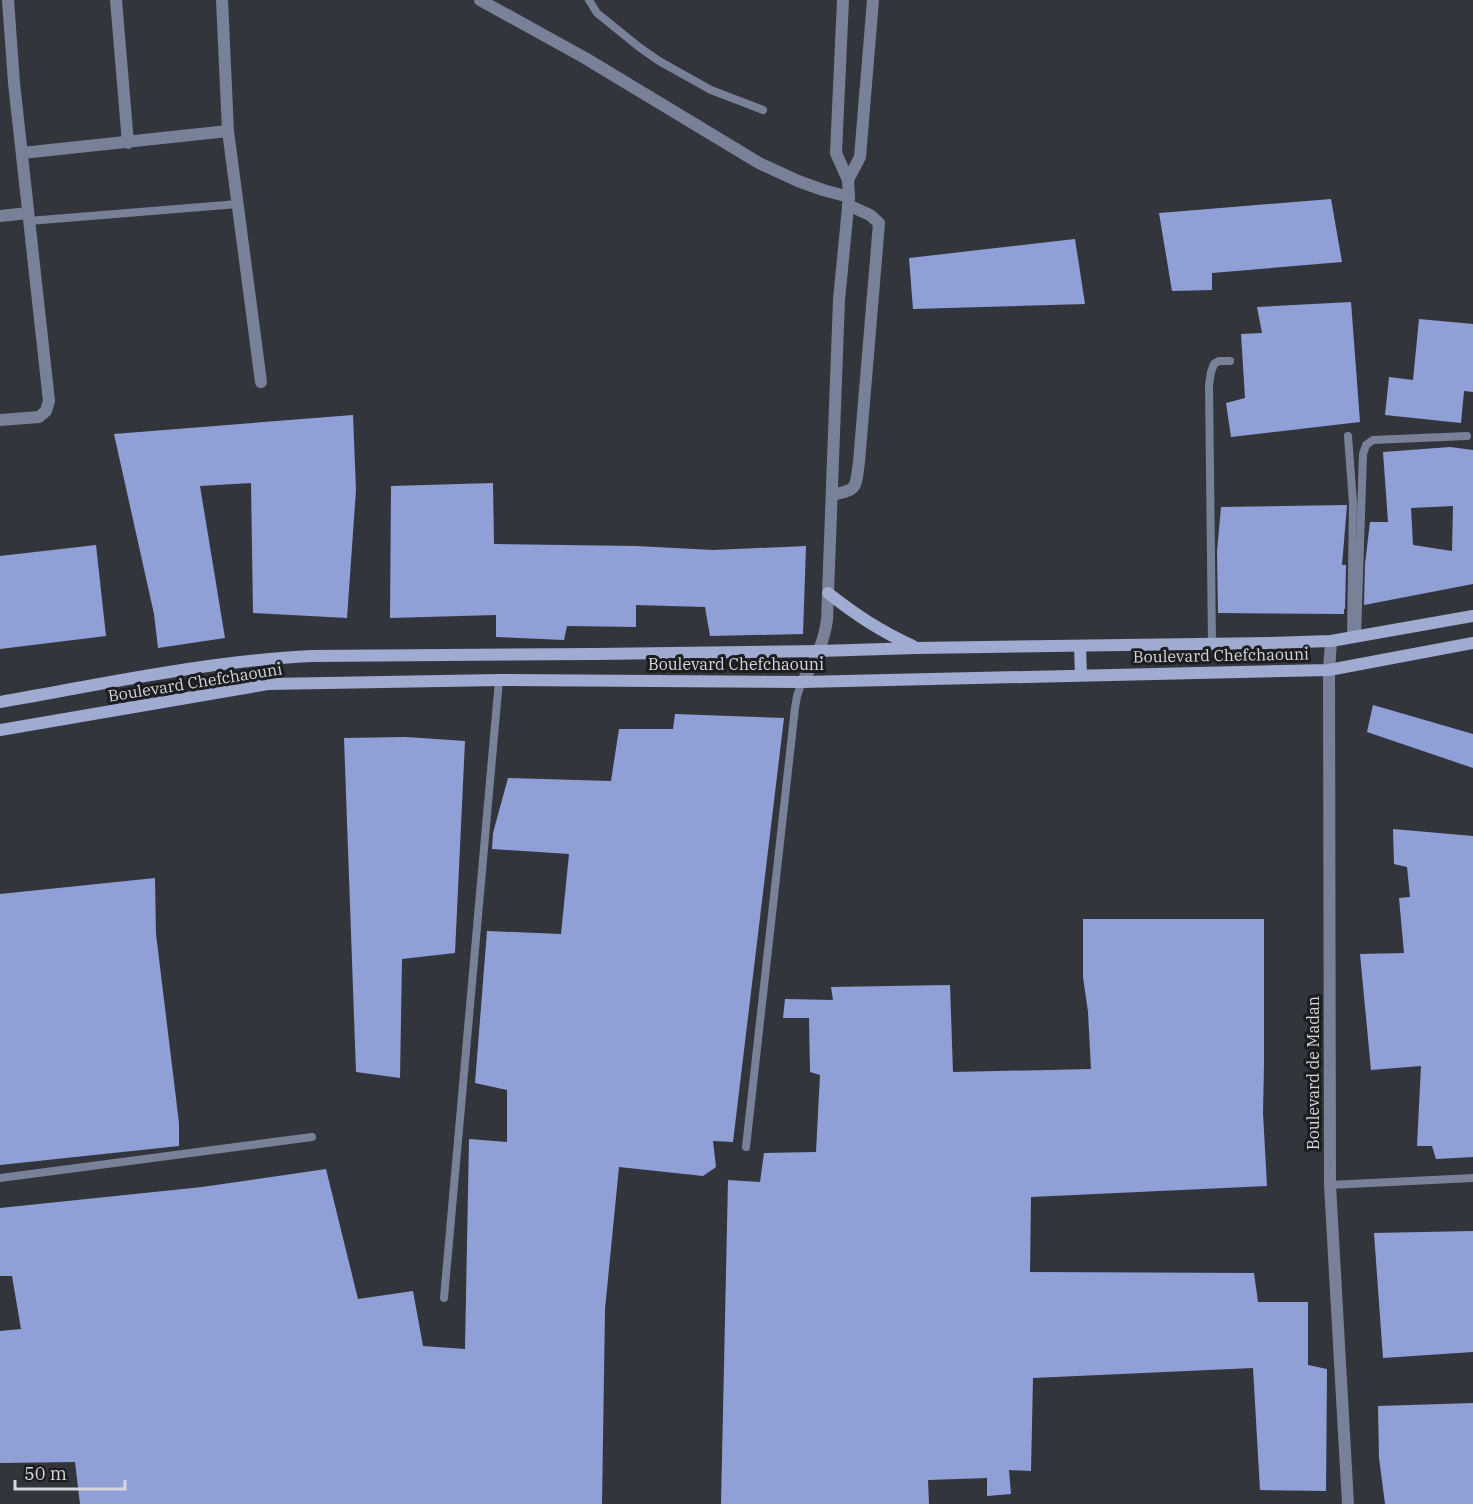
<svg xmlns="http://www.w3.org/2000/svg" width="1473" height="1504" font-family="'IBM Plex Serif',serif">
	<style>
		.building { fill: #90a0d7; fill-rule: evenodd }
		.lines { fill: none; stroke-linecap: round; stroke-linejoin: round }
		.lane { stroke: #798198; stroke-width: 8 }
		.street { stroke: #798198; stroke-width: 12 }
		.secondary { stroke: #9fabd0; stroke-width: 12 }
		.labels { text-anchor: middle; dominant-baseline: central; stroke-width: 6; stroke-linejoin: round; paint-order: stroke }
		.street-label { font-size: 16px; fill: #d5d7dc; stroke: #1c1d20 }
	</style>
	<rect width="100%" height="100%" fill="#33353d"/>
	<!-- building -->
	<g class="building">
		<polygon points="1331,199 1342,262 1212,273 1212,290 1172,291 1159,213"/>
		<polygon points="1075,239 1085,304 913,309 909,258"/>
		<polygon points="1351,302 1360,422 1231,437 1226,403 1245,398 1241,334 1262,333 1257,307"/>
		<polygon points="1419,319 1473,324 1473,392 1464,391 1461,423 1385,415 1389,377 1413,380"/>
		<polygon points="353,415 356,490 347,618 253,613 251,483 200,486 225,638 158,648 154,614 114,434"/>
		<path d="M1450,447L1473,450V584L1364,605L1365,564L1370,522H1388L1383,452ZM1453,506L1452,551L1413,545L1411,508Z"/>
		<polygon points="493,483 494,544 636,546 713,550 806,546 803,634 710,636 705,607 636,605 636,627 567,626 564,640 496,637 496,615 390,618 391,486"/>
		<polygon points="1347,505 1342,565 1346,565 1345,609 1344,609 1344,614 1218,613 1217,552 1221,507"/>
		<polygon points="96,545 106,636 0,649 0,556"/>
		<polygon points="1373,705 1473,734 1473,768 1367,732"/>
		<polygon points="675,714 784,718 733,1142 713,1141 716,1167 703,1176 619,1167 605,1309 602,1504 80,1504 75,1462 0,1463 0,1331 21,1329 12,1276 0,1276 0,1208 202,1187 326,1169 358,1299 413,1291 423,1346 465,1349 469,1139 507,1142 507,1090 475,1083 487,931 561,934 569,854 492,849 493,833 508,778 611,781 619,729 673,729"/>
		<polygon points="406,737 465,741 455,953 402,959 400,1078 356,1072 344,738"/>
		<polygon points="1393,829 1473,836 1473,1157 1436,1159 1432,1146 1417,1146 1421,1066 1371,1070 1360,954 1404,953 1399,898 1410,897 1407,867 1394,864"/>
		<polygon points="155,878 156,934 179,1123 179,1146 0,1165 0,894"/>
		<polygon points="1083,919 1264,919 1264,1064 1263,1113 1267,1186 1031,1197 1030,1272 1254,1273 1258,1302 1308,1302 1308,1365 1327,1369 1326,1491 1260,1490 1253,1368 1033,1378 1031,1471 1009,1470 1011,1494 987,1496 987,1478 928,1480 929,1504 721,1504 728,1180 760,1182 764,1153 816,1152 820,1075 810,1072 809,1018 783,1018 785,999 833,1000 831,987 950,985 953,1072 1091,1069 1088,1012 1083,977"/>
		<polygon points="1473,1231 1473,1352 1383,1358 1374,1233"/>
		<polygon points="1473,1403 1473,1504 1385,1504 1379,1458 1378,1406"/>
	</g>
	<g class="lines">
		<!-- lane -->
		<g class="lane">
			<polyline points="589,0 597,13 639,47 659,61 711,90 763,110"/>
			<polyline points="29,221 238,204"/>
			<polyline points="1348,436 1353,503 1351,637"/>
			<polyline points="1357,636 1363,454 1366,445 1373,440 1467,436"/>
			<polyline points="1212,644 1209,385 1211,372 1214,364 1219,361 1230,361"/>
			<polyline points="746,1147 795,708 797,696 802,682"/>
			<polyline points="0,1178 312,1137"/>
			<polyline points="1330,1185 1473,1178"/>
			<polyline points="444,1298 499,680"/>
		</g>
		<!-- street -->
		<g class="street">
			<polyline points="116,0 128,143"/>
			<polyline points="222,0 228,131 261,382"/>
			<polyline points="480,0 585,58 759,163 798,181 823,190 849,197"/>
			<polyline points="22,153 228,131"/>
			<polyline points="848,180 860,157 873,0"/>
			<polyline points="0,216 28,213"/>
			<polyline points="0,420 39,417 46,411 49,401 14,83 8,0"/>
			<path d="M832,495C859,489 855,489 859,462L879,223L870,215L848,205"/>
			<polyline points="1331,641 1329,670 1330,1185 1348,1504"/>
			<path d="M802,682C815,662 824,643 827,620L839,300L849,197L848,180L836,153L843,0"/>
		</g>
		<!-- secondary -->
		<g class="secondary">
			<path d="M828,593C856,615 880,631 913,646"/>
			<polyline points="1080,646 1081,675"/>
			<path d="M0,702C103,684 207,661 312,656L596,654L819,651L917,648L1270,643L1331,641L1473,616"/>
			<polyline points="0,730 268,684 499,680 802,682 1329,670 1473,643"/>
		</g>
	</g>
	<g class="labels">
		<!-- street labels -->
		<g class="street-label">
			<text transform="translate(1221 655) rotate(-1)">Boulevard Chefchaouni</text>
			<text x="736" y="664">Boulevard Chefchaouni</text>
			<text transform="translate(195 682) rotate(-9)">Boulevard Chefchaouni</text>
			<text transform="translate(1313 1073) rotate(-90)">Boulevard de Madan</text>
		</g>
	</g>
	<!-- scale -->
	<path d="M15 1480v9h110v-9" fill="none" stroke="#d5d7dc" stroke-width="3"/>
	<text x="24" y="1480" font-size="18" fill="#d5d7dc" stroke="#1c1d20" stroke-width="4.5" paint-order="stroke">50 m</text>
</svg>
